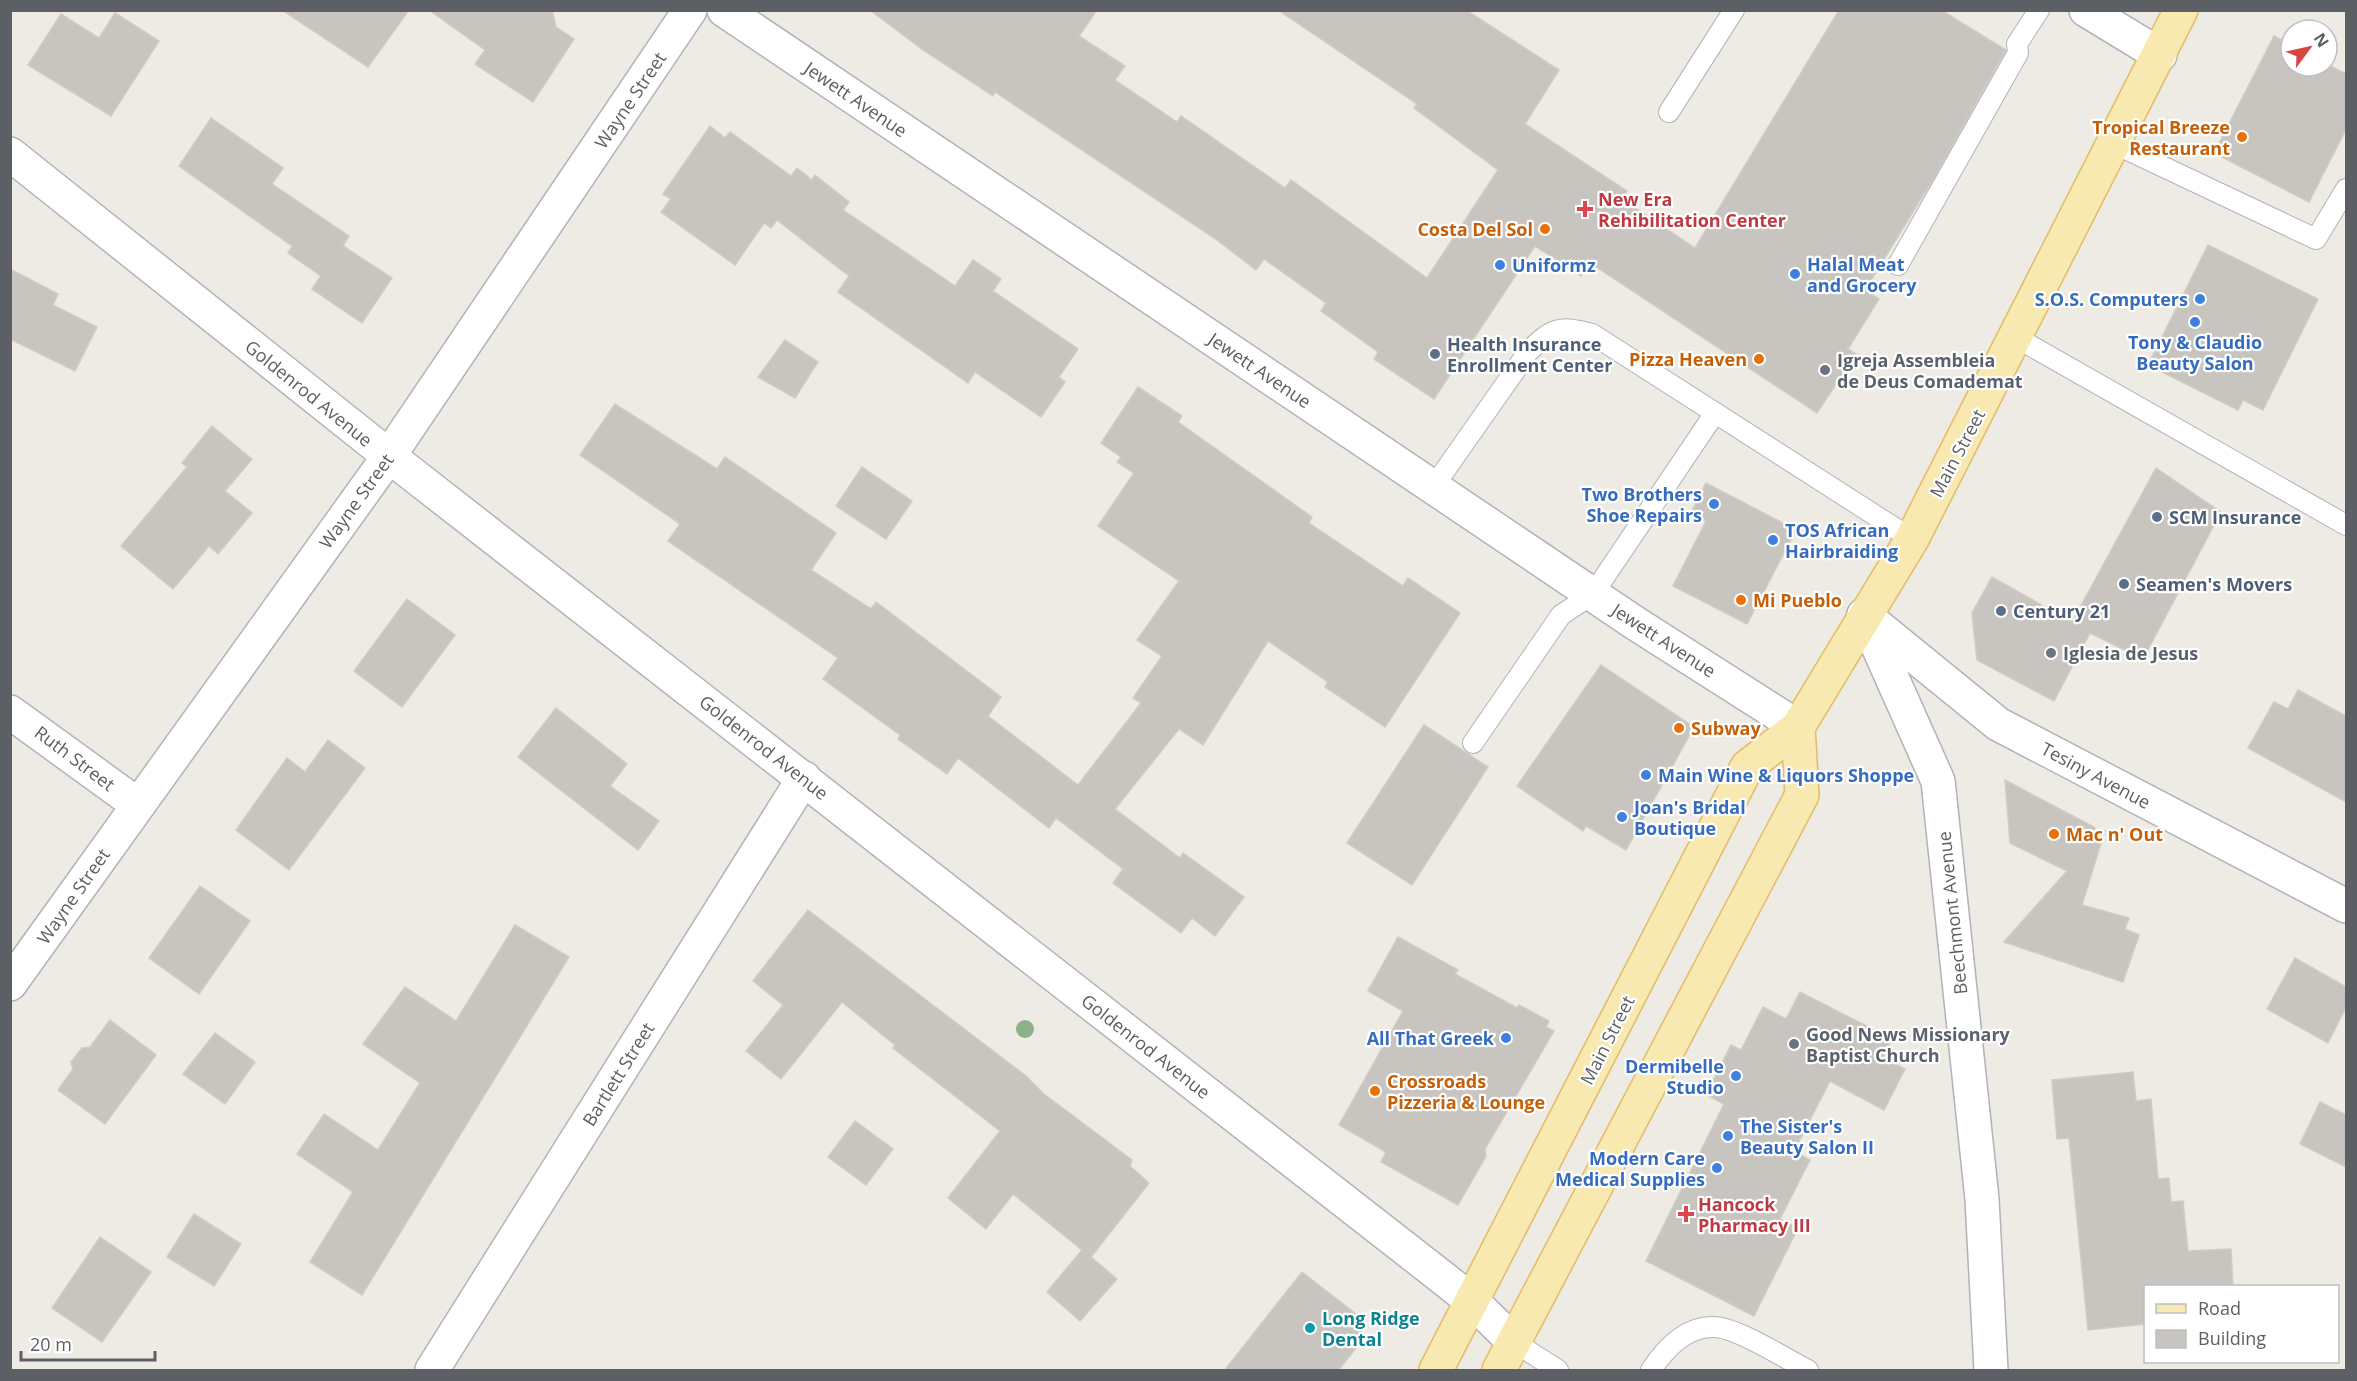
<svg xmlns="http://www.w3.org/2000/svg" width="2357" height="1381" font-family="'Open Sans',sans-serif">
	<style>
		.building { fill: #c8c5c0; stroke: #d1ccc3; stroke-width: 1.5 }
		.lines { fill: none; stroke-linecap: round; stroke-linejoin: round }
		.lane-casing { stroke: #b1b4b8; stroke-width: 22 }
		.street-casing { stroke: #b1b4b8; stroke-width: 36 }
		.secondary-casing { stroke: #b0b3b7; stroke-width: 36 }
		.primary-casing { stroke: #e3bc67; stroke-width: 36 }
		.lane { stroke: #fff; stroke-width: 20 }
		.street { stroke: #fff; stroke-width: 33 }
		.secondary { stroke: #fff; stroke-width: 33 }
		.primary { stroke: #f7e9af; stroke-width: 33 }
		.tree { fill: #8db089 }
		.food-dot { fill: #e8710a; stroke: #fff; stroke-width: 2 }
		.health-dot { fill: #e0444e; stroke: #fff; stroke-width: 2 }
		.shop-dot { fill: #3f7fe0; stroke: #fff; stroke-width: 2 }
		.service-dot { fill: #5c6f8a; stroke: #fff; stroke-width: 2 }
		.worship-dot { fill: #6b7280; stroke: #fff; stroke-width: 2 }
		.culture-dot { fill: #0f9aa8; stroke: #fff; stroke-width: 2 }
		.labels { text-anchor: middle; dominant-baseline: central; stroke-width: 4.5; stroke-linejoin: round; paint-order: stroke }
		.street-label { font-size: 18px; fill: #5c5f63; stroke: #fff }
		.food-label { font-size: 18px; font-weight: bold; fill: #c56008; stroke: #fff; text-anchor: start }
		.health-label { font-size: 18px; font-weight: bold; fill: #be3a42; stroke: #fff; text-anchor: start }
		.shop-label { font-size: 18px; font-weight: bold; fill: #366cbe; stroke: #fff; text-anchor: start }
		.service-label { font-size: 18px; font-weight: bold; fill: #4e5e75; stroke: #fff; text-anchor: start }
		.worship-label { font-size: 18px; font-weight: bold; fill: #5b616d; stroke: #fff; text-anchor: start }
		.culture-label { font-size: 18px; font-weight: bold; fill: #0d838f; stroke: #fff; text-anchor: start }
	</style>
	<rect width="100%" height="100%" fill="#edebe4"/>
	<!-- building -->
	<g class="building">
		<polygon points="282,10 409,10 368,67"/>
		<polygon points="429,10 552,10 556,27 574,39 533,102 475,64 485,50"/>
		<polygon points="870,10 1097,10 1079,36 1125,66 1115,80 1177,122 1181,116 1285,188 1291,180 1427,278 1498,170 1414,108 1417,104 1278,10 1466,10 1559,70 1525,124 1627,191 1622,199 1695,248 1839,10 1941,10 2006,50 1932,181 1865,290 1879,299 1848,349 1856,354 1817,413 1589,262 1581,276 1535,246 1434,399 1374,359 1378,352 1321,311 1326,303 1264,259 1256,270 1217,240 995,92 993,96 923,50"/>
		<polygon points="115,13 159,41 111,116 28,65 61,14 99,38"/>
		<polygon points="2274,36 2291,45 2291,66 2327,66 2327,64 2346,74 2346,129 2309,202 2214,153"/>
		<polygon points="211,118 283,168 272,184 349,236 343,246 392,278 362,323 312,289 321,276 288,253 292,246 179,166"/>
		<polygon points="710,126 725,138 730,132 791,176 797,168 812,180 815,175 849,202 843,210 955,286 973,260 1001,279 993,291 1078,349 1059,377 1065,382 1041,417 975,372 968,383 838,292 849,276 777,220 771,228 764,223 735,265 661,212 671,199 663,194"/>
		<polygon points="2208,245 2318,299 2263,410 2243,400 2238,410 2148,365"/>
		<polygon points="10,269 58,294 53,305 97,327 75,371 10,339"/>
		<polygon points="785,340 818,362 795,398 758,377"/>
		<polygon points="1138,387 1182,416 1178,422 1312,517 1309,523 1403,586 1408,578 1460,613 1385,727 1325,687 1328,682 1268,641 1203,745 1179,729 1115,809 1180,858 1183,853 1244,897 1215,936 1192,918 1181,933 1113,883 1123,869 1056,818 1049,828 958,758 947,774 898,739 900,735 823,679 838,658 668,541 680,524 580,455 615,404 717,469 725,457 836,533 811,570 871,609 876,602 1001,697 988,716 1078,785 1141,703 1133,698 1162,656 1137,640 1179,581 1098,526 1134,473 1117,462 1121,457 1101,443"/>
		<polygon points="212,426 252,459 225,491 252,513 218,554 209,546 173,589 121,546 187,467 182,463"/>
		<polygon points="862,467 912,501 886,539 836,506"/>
		<polygon points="2156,468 2221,512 2143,659 2090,633 2054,701 1977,660 1972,613 1992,577 2072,622"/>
		<polygon points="1706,483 1796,530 1747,624 1673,586 1706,521 1691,513"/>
		<polygon points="407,599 455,635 402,707 354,671"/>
		<polygon points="1601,665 1694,727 1626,850 1586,826 1583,831 1517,786"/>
		<polygon points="2298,690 2346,716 2346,802 2248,748 2274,702 2288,709"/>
		<polygon points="556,708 627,764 610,786 659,821 638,850 518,757"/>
		<polygon points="1424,725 1488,767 1412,885 1347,843"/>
		<polygon points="328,740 365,768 289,870 236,830 287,758 305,772"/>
		<polygon points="2005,780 2094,827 2099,837 2105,830 2082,905 2129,918 2125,929 2139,935 2123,982 2004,942 2067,871 2010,843"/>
		<polygon points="200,886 250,921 199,994 149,958"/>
		<polygon points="808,910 1026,1076 1044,1094 1132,1160 1130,1166 1149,1183 1091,1257 1117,1279 1080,1321 1047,1292 1082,1250 1013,1194 986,1229 948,1198 1000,1131 893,1048 895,1045 842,1002 781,1079 746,1051 783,1005 753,981"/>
		<polygon points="515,925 569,957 362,1295 310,1262 353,1192 297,1154 324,1114 378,1150 420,1083 363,1044 405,987 456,1021"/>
		<polygon points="1398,937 1458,970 1455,974 1517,1008 1519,1005 1549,1021 1546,1027 1554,1031 1485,1149 1486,1156 1458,1205 1381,1162 1386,1152 1339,1125 1403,1011 1368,991"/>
		<polygon points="2295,958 2346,987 2346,1007 2328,1043 2267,1009"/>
		<polygon points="1800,992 1892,1039 1883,1058 1905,1069 1884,1110 1830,1081 1794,1151 1810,1160 1780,1219 1798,1228 1754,1316 1646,1261 1724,1104 1706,1095 1731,1045 1741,1050 1763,1007 1786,1019"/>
		<polygon points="110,1020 156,1055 105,1124 58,1090 73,1069 71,1062 82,1048 90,1047"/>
		<polygon points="215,1033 255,1062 225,1104 183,1074"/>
		<polygon points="2133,1072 2136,1101 2151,1099 2158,1179 2169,1178 2171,1202 2183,1201 2188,1251 2231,1249 2233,1287 2145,1287 2145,1324 2088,1330 2069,1138 2057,1139 2052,1080"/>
		<polygon points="2320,1102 2346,1115 2346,1167 2300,1144"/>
		<polygon points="855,1121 893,1149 866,1185 828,1157"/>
		<polygon points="194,1214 241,1244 214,1286 167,1257"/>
		<polygon points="100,1237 151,1272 102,1342 52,1308"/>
		<polygon points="1302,1272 1361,1318 1363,1339 1338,1371 1224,1371"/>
	</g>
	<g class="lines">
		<defs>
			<g id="lane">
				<polyline points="1669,112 1734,10"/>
				<polyline points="2115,144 2316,239 2346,189"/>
				<polyline points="1898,265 2018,53 2017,44 2039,10"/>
				<polyline points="2017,338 2346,525"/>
				<path d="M1434,486L1528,352C1552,328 1559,325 1592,334L1912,539"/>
				<polyline points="1473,743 1561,615 1593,594 1715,413"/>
				<polyline points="1514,1342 1558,1370"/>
				<path d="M1651,1370C1665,1349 1686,1326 1714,1327C1736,1327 1786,1359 1808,1370"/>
			</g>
			<g id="street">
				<polyline points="2086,10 2160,55"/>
				<polyline points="10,154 389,456 1434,1271 1472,1301 1514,1342"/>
				<polyline points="1864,615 1998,724 2346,906"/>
				<polyline points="10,712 138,805"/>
				<polyline points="432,1370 804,778"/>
			</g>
			<g id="secondary">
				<polyline points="724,10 1635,623 1798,727"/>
				<polyline points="1864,615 1938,781 1982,1199 1991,1370"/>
				<polyline points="10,984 389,456 690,10"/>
			</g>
			<g id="primary">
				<polyline points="1436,1370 1747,767 1798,727 1912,539 2181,10"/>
				<polyline points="1499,1370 1802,795 1798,727"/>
			</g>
		</defs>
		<!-- lane casing -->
		<use href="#lane" class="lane-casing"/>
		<!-- street casing -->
		<use href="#street" class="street-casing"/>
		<!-- secondary casing -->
		<use href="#secondary" class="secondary-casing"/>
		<!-- primary casing -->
		<use href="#primary" class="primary-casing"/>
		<!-- lane -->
		<use href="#lane" class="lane"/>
		<!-- street -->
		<use href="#street" class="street"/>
		<!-- secondary -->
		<use href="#secondary" class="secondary"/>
		<!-- primary -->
		<use href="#primary" class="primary"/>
	</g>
	<!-- trees -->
	<circle class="tree" cx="1025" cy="1029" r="9"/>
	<!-- markers -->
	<g class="food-dot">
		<circle cx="2242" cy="137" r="6"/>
		<circle cx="1545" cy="229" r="6"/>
		<circle cx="1759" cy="359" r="6"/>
		<circle cx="1741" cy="600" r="6"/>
		<circle cx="1679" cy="728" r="6"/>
		<circle cx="2054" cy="834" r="6"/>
		<circle cx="1375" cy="1091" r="6"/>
	</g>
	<g class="health-dot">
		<path d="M1582 200h6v6h6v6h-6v6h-6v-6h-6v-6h6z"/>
		<path d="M1683 1205h6v6h6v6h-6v6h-6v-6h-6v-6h6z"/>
	</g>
	<g class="shop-dot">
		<circle cx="1500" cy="265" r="6"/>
		<circle cx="1795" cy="274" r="6"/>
		<circle cx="2200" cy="299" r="6"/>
		<circle cx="2195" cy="322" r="6"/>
		<circle cx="1714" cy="504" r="6"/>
		<circle cx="1773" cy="540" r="6"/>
		<circle cx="1646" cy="775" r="6"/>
		<circle cx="1622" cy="817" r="6"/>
		<circle cx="1506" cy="1038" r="6"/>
		<circle cx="1736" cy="1076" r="6"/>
		<circle cx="1728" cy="1136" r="6"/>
		<circle cx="1717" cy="1168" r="6"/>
	</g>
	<g class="service-dot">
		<circle cx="1435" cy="354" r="6"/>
		<circle cx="2157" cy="517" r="6"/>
		<circle cx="2124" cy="584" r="6"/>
		<circle cx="2001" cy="611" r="6"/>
	</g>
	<g class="worship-dot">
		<circle cx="1825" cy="370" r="6"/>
		<circle cx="2051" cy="653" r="6"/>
		<circle cx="1794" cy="1044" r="6"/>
	</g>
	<circle class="culture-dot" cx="1310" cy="1328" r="6"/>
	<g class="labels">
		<!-- street labels -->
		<g class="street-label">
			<text transform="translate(856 99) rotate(34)">Jewett Avenue</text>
			<text transform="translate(630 100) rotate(-56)">Wayne Street</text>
			<text transform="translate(1260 370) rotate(34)">Jewett Avenue</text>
			<text transform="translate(309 393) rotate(39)">Goldenrod Avenue</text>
			<text transform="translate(1957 453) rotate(-62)">Main Street</text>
			<text transform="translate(356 501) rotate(-54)">Wayne Street</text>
			<text transform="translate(1664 640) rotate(33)">Jewett Avenue</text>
			<text transform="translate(764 747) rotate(38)">Goldenrod Avenue</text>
			<text transform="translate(75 758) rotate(37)">Ruth Street</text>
			<text transform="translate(2096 775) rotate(28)">Tesiny Avenue</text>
			<text transform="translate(73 896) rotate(-55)">Wayne Street</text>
			<text transform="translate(1952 913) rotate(-96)">Beechmont Avenue</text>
			<text transform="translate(1607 1040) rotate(-63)">Main Street</text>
			<text transform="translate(1146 1046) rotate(38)">Goldenrod Avenue</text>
			<text transform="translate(618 1074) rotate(-58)">Bartlett Street</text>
		</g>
		<!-- food labels -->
		<g class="food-label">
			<text x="2230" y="127" text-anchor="end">Tropical Breeze<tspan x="2230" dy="21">Restaurant</tspan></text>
			<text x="1533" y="229" text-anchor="end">Costa Del Sol</text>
			<text x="1747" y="359" text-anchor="end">Pizza Heaven</text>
			<text x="1753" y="600">Mi Pueblo</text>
			<text x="1691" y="728">Subway</text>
			<text x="2066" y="834">Mac n' Out</text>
			<text x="1387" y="1081">Crossroads<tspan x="1387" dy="21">Pizzeria &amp; Lounge</tspan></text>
		</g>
		<!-- health labels -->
		<g class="health-label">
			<text x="1598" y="199">New Era<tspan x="1598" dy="21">Rehibilitation Center</tspan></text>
			<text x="1698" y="1204">Hancock<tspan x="1698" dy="21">Pharmacy III</tspan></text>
		</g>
		<!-- shop labels -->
		<g class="shop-label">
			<text x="1807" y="264">Halal Meat<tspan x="1807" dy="21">and Grocery</tspan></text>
			<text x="1512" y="265">Uniformz</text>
			<text x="2188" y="299" text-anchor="end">S.O.S. Computers</text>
			<text x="2195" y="342" text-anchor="middle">Tony &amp; Claudio<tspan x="2195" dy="21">Beauty Salon</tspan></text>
			<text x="1702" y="494" text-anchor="end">Two Brothers<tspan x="1702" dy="21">Shoe Repairs</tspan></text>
			<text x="1785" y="530">TOS African<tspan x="1785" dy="21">Hairbraiding</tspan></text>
			<text x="1658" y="775">Main Wine &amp; Liquors Shoppe</text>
			<text x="1634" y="807">Joan's Bridal<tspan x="1634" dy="21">Boutique</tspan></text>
			<text x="1494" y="1038" text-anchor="end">All That Greek</text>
			<text x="1724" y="1066" text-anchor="end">Dermibelle<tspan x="1724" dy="21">Studio</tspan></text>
			<text x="1740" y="1126">The Sister's<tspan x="1740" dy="21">Beauty Salon II</tspan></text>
			<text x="1705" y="1158" text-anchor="end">Modern Care<tspan x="1705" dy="21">Medical Supplies</tspan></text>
		</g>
		<!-- service labels -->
		<g class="service-label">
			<text x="1447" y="344">Health Insurance<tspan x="1447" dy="21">Enrollment Center</tspan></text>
			<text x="2169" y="517">SCM Insurance</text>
			<text x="2136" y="584">Seamen's Movers</text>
			<text x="2013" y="611">Century 21</text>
		</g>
		<!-- worship labels -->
		<g class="worship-label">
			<text x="1837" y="360">Igreja Assembleia<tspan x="1837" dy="21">de Deus Comademat</tspan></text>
			<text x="2063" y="653">Iglesia de Jesus</text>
			<text x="1806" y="1034">Good News Missionary<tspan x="1806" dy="21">Baptist Church</tspan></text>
		</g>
		<!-- culture labels -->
		<g class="culture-label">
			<text x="1322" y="1318">Long Ridge<tspan x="1322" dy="21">Dental</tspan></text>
		</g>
	</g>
	<!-- border -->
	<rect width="2357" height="1381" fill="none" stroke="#5c5f63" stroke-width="24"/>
	<!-- legend -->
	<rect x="2144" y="1285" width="195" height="78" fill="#ffffff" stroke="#bebfc1" stroke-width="1.5"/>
	<rect x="2156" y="1304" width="30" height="9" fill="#f7e9af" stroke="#bebfc1" stroke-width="1.5"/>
	<text x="2198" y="1315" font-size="18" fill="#5c5f63">Road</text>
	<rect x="2156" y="1330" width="30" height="18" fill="#c8c5c0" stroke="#bebfc1" stroke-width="1.5"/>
	<text x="2198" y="1345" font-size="18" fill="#5c5f63">Building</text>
	<!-- north arrow -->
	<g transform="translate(2309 48) rotate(57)"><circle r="28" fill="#ffffff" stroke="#bebfc1" stroke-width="1.5"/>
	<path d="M0-4.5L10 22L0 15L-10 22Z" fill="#d74640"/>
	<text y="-9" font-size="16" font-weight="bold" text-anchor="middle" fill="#5c5f63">N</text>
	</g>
	<!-- scale -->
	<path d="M21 1351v9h134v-9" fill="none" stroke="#5c5f63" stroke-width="3"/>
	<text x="30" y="1351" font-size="18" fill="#5c5f63" stroke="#ffffff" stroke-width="4.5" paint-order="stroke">20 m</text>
</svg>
